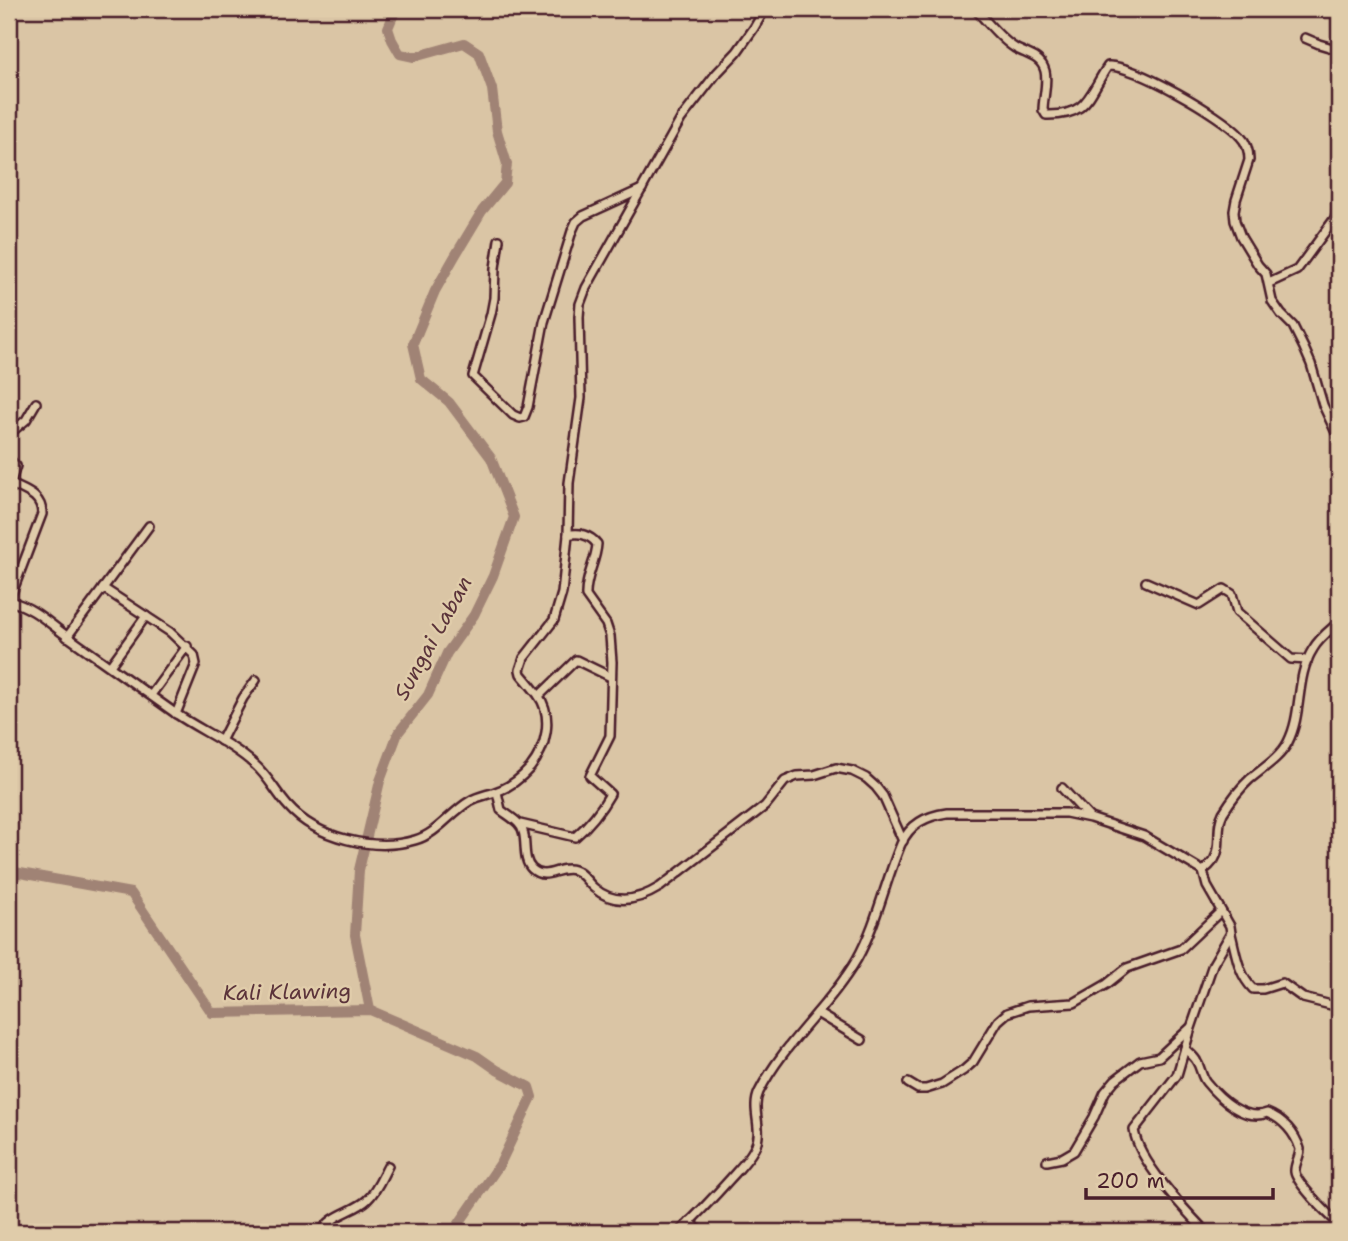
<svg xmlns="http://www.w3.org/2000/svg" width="1348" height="1241" font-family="'Shantell Sans',sans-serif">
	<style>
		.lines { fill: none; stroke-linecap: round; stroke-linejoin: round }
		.river { stroke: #a08375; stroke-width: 10 }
		.street-casing { stroke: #4a1f2b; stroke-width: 12 }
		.street { stroke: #e0ccaa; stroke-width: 7 }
		.labels { text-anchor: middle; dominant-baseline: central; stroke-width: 5; stroke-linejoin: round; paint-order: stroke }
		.water-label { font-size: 21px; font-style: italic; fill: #5b333a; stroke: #e0ccaa }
	</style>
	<rect width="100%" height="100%" fill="#dac5a5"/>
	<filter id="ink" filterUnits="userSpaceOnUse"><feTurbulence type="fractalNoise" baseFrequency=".0143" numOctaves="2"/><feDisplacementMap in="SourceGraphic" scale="14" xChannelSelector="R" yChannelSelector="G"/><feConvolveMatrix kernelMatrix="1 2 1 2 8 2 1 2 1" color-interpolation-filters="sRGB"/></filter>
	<g filter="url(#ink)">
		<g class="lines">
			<!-- river -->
			<g class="river">
				<polyline points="9,871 131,893 212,1013 370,1010 477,1056 497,1070 529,1087 532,1097 500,1164 453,1232"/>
				<polyline points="370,1010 355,935 359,870 380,781 398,733 428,695 447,653 474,615 493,576 514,517 491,458 449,402 421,379 413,344 435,291 455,256 482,211 505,183 507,164 497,131 492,89 479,53 464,43 414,57 400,54 392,40 388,28 396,9"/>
			</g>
			<defs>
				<g id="street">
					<path d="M975,9C987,21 1000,39 1015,48C1027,55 1041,56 1045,71C1048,83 1043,98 1043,110L1046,115C1089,116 1088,95 1108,66C1133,64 1223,116 1240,136C1247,143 1249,151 1249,160L1236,200L1234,211L1235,221L1241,237L1258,265L1266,274L1272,301L1281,314L1293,326L1304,348L1311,364L1323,405L1339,439"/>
					<polyline points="1305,38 1319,44 1339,50"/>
					<polyline points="499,240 495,268 494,298 491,314 473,376 513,415 520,418 524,417 528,407 544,322 572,231 576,222 583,216 642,189"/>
					<path d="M1269,283L1297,270L1335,218C1339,207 1333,196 1339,186"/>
					<polyline points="9,433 11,430 14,430 26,420 36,403"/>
					<polyline points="9,459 16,466 9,488"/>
					<polyline points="1146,582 1199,605 1224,589 1232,594 1237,612 1268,639 1291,659 1308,660"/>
					<polyline points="103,588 170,632 194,655 196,664 176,714"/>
					<path d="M9,601C36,608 49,624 71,639C106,664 140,688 175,713C201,731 231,743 255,765C268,776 276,793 288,806C316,838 374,852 415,840C437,834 451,812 470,801C478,796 487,795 495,792C508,788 521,778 530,768C546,748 554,717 538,695C533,688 527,681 521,674L520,670L524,658L554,620L562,593L568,535L569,483L581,398L579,317L580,304L586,288L681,119L716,74L737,52L754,28L765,9"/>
					<path d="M9,601L42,514C42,495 25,491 11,484"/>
					<polyline points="67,637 149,526"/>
					<polyline points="110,666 146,616"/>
					<polyline points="151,695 187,646"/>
					<polyline points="539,696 576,660 611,677"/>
					<polyline points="221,741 243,698 256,680"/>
					<polyline points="1062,788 1089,817"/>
					<path d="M497,792L501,810C506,814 513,818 518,823C530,834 520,858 532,869C546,882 559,865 574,870C583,873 587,882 594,888C615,906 639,900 660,887L765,806L785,781L797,776L814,775L836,768L852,771L866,778L876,787L883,796L903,841"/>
					<path d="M520,824L575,837C589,825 601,810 610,794L590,776L610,736L612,662L610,636L606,624L586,596C585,577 596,562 597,544C590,535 579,532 568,535"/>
					<path d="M1203,871L1207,886L1230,926L1231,933L1213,964L1191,1028L1177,1075L1134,1130C1138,1161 1184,1209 1206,1232"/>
					<path d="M1231,934C1236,953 1238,974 1253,989H1263L1282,983L1303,998L1339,1007"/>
					<polyline points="817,1013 862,1040"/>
					<path d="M1185,1049C1189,1053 1195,1057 1197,1062C1201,1068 1201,1076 1206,1082C1220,1099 1245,1122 1267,1113C1283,1119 1295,1133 1300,1149C1300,1157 1294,1165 1295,1172C1296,1183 1330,1216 1339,1224"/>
					<polyline points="908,1083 918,1089 926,1089 942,1084 964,1070 973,1062 998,1021 1007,1013 1028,1006 1074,1003 1107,984 1127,968 1181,949 1220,912"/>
					<polyline points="1047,1161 1062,1158 1074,1151 1094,1117 1105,1092 1115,1080 1140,1061 1159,1057 1190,1028"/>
					<polyline points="690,1221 700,1232"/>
					<path d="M322,1232C329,1215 354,1212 367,1200C377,1191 382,1177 388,1166"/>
					<path d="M679,1232C697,1215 714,1197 731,1178C739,1169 748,1160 754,1149C765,1130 750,1111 759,1092C784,1042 829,1007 857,959C877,923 885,882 901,844C910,824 926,816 947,813H1066L1090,818L1144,836L1203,871C1207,868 1211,864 1214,860C1223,846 1215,828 1223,813C1231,800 1239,789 1250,779C1263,768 1280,758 1288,742C1303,713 1295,677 1313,649C1319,638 1330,630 1339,622"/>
				</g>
			</defs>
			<!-- street casing -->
			<use href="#street" class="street-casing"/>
			<!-- street -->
			<use href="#street" class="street"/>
		</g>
	</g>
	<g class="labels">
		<!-- water labels -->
		<g class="water-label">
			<text transform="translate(433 638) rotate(-61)">Sungai Laban</text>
			<text transform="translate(287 992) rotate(-1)">Kali Klawing</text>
		</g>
	</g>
	<!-- margin -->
	<rect width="1348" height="1241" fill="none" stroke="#e0ccaa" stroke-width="35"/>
	<rect x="18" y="18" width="1313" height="1206" fill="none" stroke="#4a1f2b" stroke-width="2.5" filter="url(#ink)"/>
	<!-- scale -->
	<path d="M1086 1188v10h187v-10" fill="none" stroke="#4a1f2b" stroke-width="3.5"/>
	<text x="1096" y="1188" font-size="21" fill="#4a1f2b" stroke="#e0ccaa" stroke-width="5" paint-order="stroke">200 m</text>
</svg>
